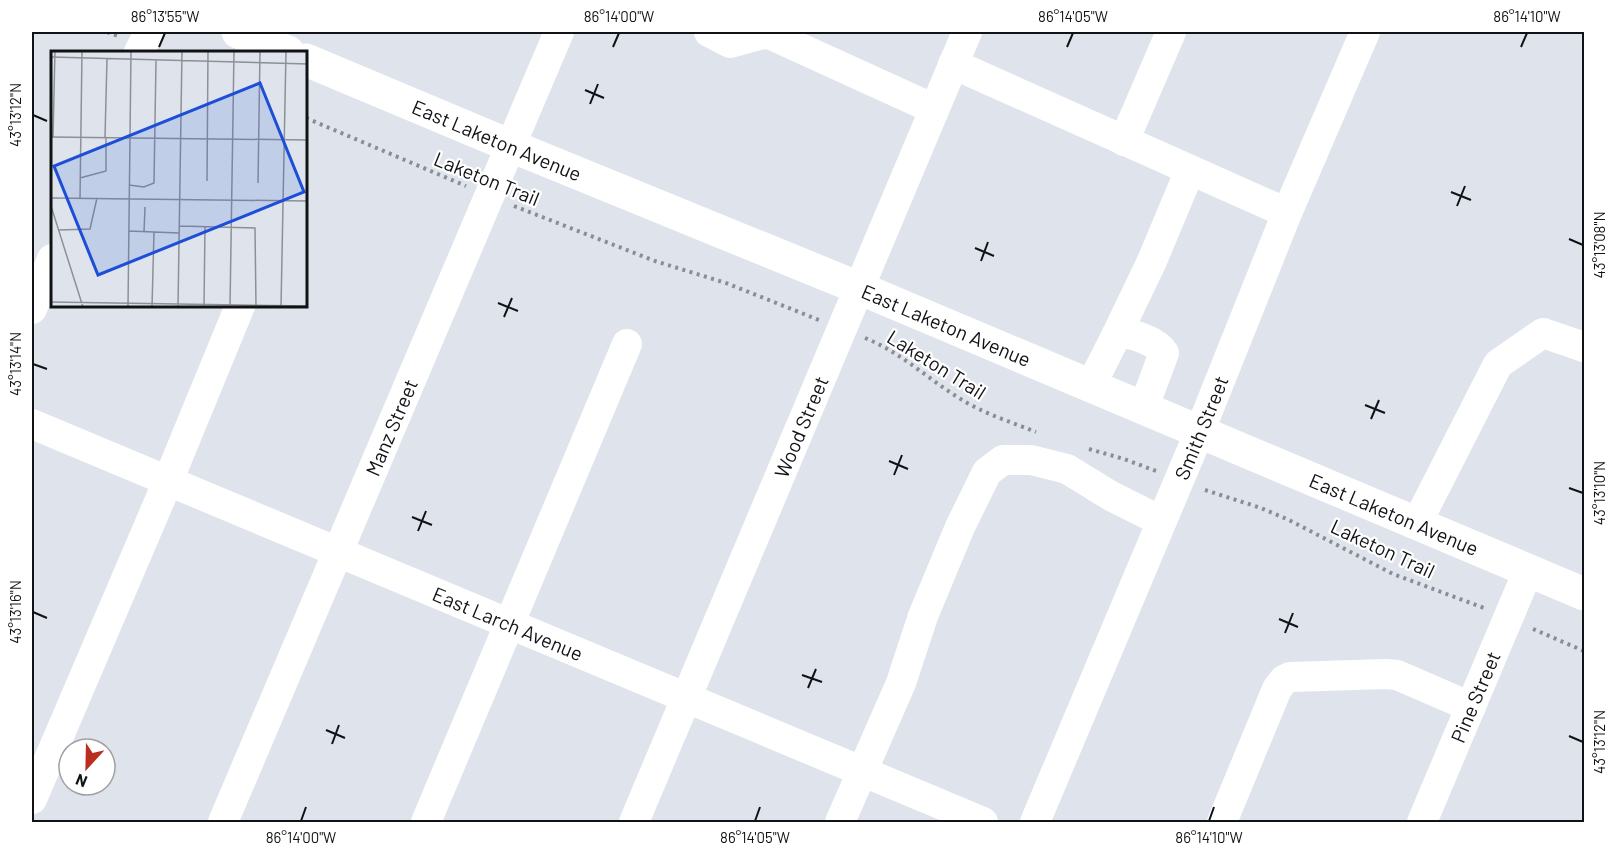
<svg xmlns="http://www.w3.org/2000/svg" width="1616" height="854" font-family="Barlow,sans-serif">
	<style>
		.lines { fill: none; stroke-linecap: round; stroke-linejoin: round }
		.path { stroke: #8a8d93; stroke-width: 4; stroke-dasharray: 3 4.5; stroke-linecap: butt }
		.minor { stroke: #fff; stroke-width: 30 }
		.major { stroke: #fff; stroke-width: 33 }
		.ticks { fill: none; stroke: #111215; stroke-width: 2 }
		.labels { text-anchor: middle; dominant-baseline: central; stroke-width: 4.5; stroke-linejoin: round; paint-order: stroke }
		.street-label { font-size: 20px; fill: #111215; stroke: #fff }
		.inset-road { fill: none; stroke: #8d9096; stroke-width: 1.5 }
		.view { fill: #1d4ed8; fill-opacity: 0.15; stroke: #1d4ed8; stroke-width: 3 }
		.inset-edge { fill: none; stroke: #111215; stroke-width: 3 }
		.neatline { fill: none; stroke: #111215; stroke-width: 2 }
		.ticks-label { font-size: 15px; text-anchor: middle; fill: #111215 }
	</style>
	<rect width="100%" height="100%" fill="#dfe4ec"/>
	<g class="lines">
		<!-- path -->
		<g class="path">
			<polyline points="107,32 118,36"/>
			<polyline points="306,118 466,186"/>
			<polyline points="514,206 655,261 726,283 819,320"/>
			<path d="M865,338C900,352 927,378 959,398C982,413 1011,422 1036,432"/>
			<polyline points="1089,449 1124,459 1156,471"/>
			<polyline points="1205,490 1261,508 1289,520 1393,574 1484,608"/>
			<polyline points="1533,629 1584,651"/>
		</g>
		<!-- minor -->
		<g class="minor">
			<polyline points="709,32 730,43 767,33 934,109"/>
			<polyline points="139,52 149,32"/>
			<polyline points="953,64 1287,213"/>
			<polyline points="1124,141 1171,32"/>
			<polyline points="32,309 52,259"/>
			<polyline points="1117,334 1152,261 1190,170"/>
			<path d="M1090,387L1117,334C1130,331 1157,342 1164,353L1143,409"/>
			<path id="s1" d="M32,424L983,822"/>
			<polyline points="1417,523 1498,364 1543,333 1584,347"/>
			<polyline points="32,799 168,481 240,306"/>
			<path id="s2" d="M223,822L559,32"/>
			<polyline points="426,822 627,344"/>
			<path id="s3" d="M634,822L967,32"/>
			<polyline points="840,822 901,683 923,616 960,527 987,472 1003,460 1031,460 1067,469 1111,496 1161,521"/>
			<path id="s4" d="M1035,822L1199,433L1287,213L1365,32"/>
			<polyline points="1222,822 1277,689 1284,680 1290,677 1386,674 1397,675 1471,707"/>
			<path id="s5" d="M1422,822L1528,571"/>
		</g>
		<!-- major -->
		<g class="major">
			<polyline points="238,32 288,52"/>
			<path id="s6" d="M306,60L511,146L859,288L1584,594"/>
		</g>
	</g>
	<!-- ticks -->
	<path class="ticks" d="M159,47L165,33M613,47L619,33M1067,47L1073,33M1521,47L1527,33M585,90L604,98M590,104L598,84M33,115L47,121M1451,192L1471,200M1457,206L1465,186M1569,239L1583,245M975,248L994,256M981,261L988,242M498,303L518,311M504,317L512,298M33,364L47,369M1365,405L1385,413M1371,419L1379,400M889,461L908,469M894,475L902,455M1569,488L1583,493M412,517L432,525M418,531L426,511M33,612L47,618M1279,619L1298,627M1285,633L1293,613M802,675L822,682M808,688L816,669M326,730L345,738M1569,736L1583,742M332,744L339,725M301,821L306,807M755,821L760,807M1209,821L1214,807"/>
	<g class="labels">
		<!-- street labels -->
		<g class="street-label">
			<text stroke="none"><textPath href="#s6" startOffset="207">East Laketon Avenue</textPath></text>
			<text transform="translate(487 178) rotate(22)">Laketon Trail</text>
			<text stroke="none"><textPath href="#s6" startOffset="693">East Laketon Avenue</textPath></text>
			<text transform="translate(937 364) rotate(32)">Laketon Trail</text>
			<text stroke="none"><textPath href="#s2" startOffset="429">Manz Street</textPath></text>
			<text stroke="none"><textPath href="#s3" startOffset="429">Wood Street</textPath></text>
			<text stroke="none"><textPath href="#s4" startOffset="428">Smith Street</textPath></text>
			<text stroke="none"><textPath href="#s6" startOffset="1179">East Laketon Avenue</textPath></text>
			<text transform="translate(1383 548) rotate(25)">Laketon Trail</text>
			<text stroke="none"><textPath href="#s1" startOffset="516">East Larch Avenue</textPath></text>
			<text stroke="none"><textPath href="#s5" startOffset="136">Pine Street</textPath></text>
		</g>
	</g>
	<!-- overview -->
	<g transform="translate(51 51)">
		<rect width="256" height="256" fill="#dfe4ec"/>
		<path class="inset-road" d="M0,6L257,13M0,86L257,89M2,86L4,0M54,86L56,8M29,127L55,120V86M156,130L157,0M207,132L209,0M78,134L93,136L103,132L105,9M0,147L257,150M29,147L31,0M0,155L32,256M129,175L204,177L205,255M8,179L39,178L46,147M78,180L128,182M93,181L94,156M0,251L257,255M153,255L154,176M77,256L80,0M101,256L103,181M127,256L131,0M179,256L183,0M230,256L235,0"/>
		<path class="view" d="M209,32L253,141L47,224L3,115Z"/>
		<rect width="256" height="256" class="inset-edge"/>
	</g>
	<!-- border -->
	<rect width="1616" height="854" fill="none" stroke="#ffffff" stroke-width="66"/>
	<!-- north arrow -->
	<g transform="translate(87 767) rotate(202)"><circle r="28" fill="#ffffff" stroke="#a0a0a1" stroke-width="1.5"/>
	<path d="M0-4.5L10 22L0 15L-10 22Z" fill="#ba2d1f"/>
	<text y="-9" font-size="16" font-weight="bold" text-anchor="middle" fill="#111215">N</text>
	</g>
	<rect x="33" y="33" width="1550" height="788" class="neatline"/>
	<g class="ticks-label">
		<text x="165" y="22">86°13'55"W</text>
		<text x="619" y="22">86°14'00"W</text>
		<text x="1073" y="22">86°14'05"W</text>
		<text x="1527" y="22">86°14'10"W</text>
		<text transform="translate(16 115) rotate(-90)" y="5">43°13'12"N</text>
		<text transform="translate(1600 245) rotate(-90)" y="5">43°13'08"N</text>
		<text transform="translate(16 364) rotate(-90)" y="5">43°13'14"N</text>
		<text transform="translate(1600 493) rotate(-90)" y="5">43°13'10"N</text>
		<text transform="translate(16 612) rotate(-90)" y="5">43°13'16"N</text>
		<text transform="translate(1600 742) rotate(-90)" y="5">43°13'12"N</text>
		<text x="301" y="843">86°14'00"W</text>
		<text x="755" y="843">86°14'05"W</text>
		<text x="1209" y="843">86°14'10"W</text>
	</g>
</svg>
